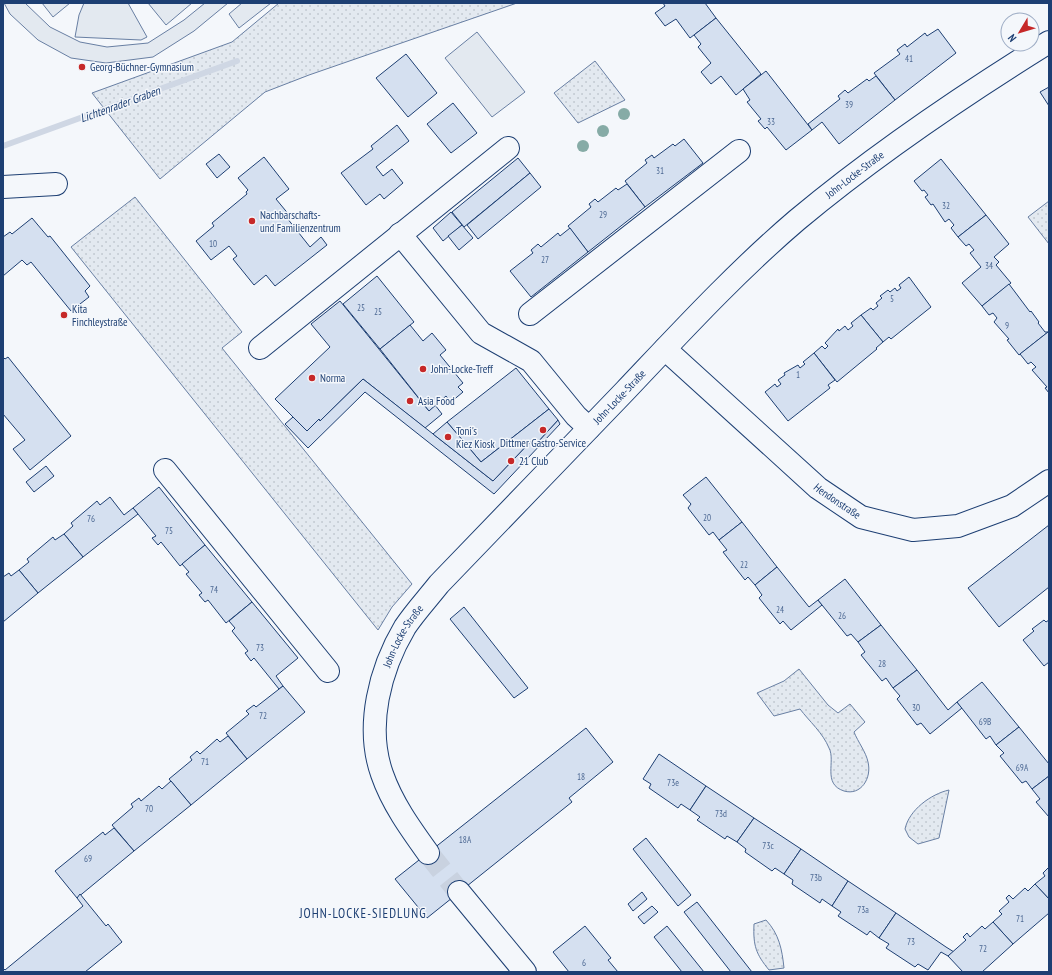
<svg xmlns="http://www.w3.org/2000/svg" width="1052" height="975" font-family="'PT Sans Narrow',sans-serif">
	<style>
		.park { fill: url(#park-dots); stroke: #687fa3 }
		.garden { fill: #e3e9f0; stroke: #687fa3 }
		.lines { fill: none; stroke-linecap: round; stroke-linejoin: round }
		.stream { stroke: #cfd7e4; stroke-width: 6 }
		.building { fill: #d5e0f0; stroke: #1d3f73 }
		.minor-tunnel { stroke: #c9d2e0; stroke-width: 22; stroke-dasharray: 22 11; stroke-linecap: butt }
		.minor-casing { stroke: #1d3f73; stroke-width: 24 }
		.minor { stroke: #f4f7fb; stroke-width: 22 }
		.tree { fill: #86aba6 }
		.poi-dot { fill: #c62828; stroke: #f4f7fb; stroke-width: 1.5 }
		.labels { text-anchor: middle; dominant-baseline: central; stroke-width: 3; stroke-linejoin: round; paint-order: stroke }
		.number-label { font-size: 9px; fill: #4b6792 }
		.poi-label { font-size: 11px; fill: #1d3f73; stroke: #f4f7fb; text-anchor: start }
		.street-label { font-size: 11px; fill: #1d3f73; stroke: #f4f7fb }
		.water-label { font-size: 12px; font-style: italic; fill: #1d3f73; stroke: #f4f7fb }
		.quarter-label { font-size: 13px; letter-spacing: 1px; fill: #1d3f73; stroke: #f4f7fb }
	</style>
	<defs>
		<pattern id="park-dots" width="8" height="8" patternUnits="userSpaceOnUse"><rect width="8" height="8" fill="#e3e9f0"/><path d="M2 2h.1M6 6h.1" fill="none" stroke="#c2c9d1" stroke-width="1.8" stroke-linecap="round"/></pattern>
	</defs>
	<rect width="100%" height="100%" fill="#f4f7fb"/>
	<!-- park -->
	<g class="park">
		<polygon points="279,3 517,3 309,75 265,92 160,179 92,93 232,42"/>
		<polygon points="595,61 625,100 578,123 554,93"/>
		<polygon points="135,197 242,332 222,348 412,584 392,607 378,630 71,247"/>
		<polygon points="1049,201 1049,244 1028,217"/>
		<path d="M799,669L828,705L838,713L850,704L865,722L854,732C858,742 866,752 868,762C872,778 861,796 844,791C822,784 836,761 829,748C823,733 809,721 800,709L774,716L757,693L784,681Z"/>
		<path d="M949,790L939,838L918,844L909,837L905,829C909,810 931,794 949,790Z"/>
		<path d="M766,920C779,934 782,949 784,968L769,970C756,954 753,946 754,924Z"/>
	</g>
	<!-- garden -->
	<g class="garden">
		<polygon points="4,3 25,3 50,27 80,42 107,47 148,43 184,20 205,3 228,3 194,31 153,57 106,63 71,58 38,40 10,14"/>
		<polygon points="42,3 70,3 53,17"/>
		<polygon points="84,3 128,3 147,37 141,40 75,37 79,15"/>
		<polygon points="148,3 192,3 166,25"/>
		<polygon points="242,3 271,3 239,28 229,14"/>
		<polygon points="477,32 525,92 492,117 445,58"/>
	</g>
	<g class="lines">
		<!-- stream -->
		<polyline class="stream" points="3,146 237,61"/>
	</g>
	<!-- building -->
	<g class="building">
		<polygon points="663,3 705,3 716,18 690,38 676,19 665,26 655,13 665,6"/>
		<polygon points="716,18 761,74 736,95 721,76 711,84 701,72 711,63 698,47 701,44 694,35"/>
		<polygon points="938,29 956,53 895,100 874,73 900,54 897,50 905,44 907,47 925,33 927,36"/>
		<polygon points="406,54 437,93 408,117 376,78"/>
		<polygon points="766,71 812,130 786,150 767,127 765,129 758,121 761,119 747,102 750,100 743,89"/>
		<polygon points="876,76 895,100 839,144 822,122 812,130 808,124 840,99 838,96 845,90 848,93 867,79 869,81"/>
		<polygon points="1049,87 1049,106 1040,92"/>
		<polygon points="453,103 477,133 451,153 427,124"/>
		<polygon points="397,125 409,141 376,167 383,176 392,169 403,183 384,199 380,194 366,205 341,173 373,149 371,146"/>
		<polygon points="684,139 703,163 645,207 625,181 647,163 645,160 652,155 654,158 673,144 675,146"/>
		<polygon points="219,154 230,167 217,178 206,164"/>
		<polygon points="264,157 289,189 276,199 290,216 287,218 310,247 321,237 327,245 275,286 266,275 254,285 233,259 237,256 229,246 211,260 196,241 214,226 212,223 247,194 246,192 248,190 238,178"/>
		<polygon points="518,158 530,173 464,227 452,212"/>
		<polygon points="941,159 986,215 958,237 951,228 954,225 949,219 945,222 933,204 931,205 925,197 928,195 924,190 922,191 914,181"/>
		<polygon points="530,173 541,187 478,239 467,225"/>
		<polygon points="627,184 645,207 588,252 568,226 591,207 589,204 595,199 598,202 616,188 618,190"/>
		<polygon points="451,212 462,225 443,241 433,228"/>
		<polygon points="986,215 1009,244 994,257 999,262 996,265 1011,283 982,306 962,283 981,267 970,253 974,250 969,244 966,246 958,237"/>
		<polygon points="32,218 48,237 50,236 90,286 85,291 89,297 71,311 31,262 27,265 22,260 3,276 3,237 10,232 12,234"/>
		<polygon points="462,225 473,238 459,250 448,236"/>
		<polygon points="570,228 588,252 531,297 510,271 533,253 531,250 538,244 541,247 558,233 560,236"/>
		<polygon points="377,276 414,322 380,349 343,304"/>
		<polygon points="909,277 931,307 891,339 889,337 883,342 861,315 871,308 873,310 878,306 876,303 882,298 880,296 888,290 890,292 895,288 897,291 901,288 899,285"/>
		<polygon points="1009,284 1030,312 1031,311 1039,322 1038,323 1045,332 1048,332 1019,355 1007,340 1009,339 994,322 997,318 993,313 989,315 982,306"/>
		<polygon points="340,301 429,411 435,405 442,414 425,428 363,379 320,421 319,419 307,431 275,399 330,347 311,324"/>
		<polygon points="861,315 883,342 876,348 877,349 837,382 814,353 822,346 825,349 828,346 825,343 838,329 839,331 845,326 848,330 853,326 851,323"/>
		<polygon points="410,325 423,341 432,333 446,350 440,355 463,383 458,387 463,392 451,402 446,396 429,411 380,349"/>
		<polygon points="1048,332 1049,334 1049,393 1045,388 1047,387 1032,370 1036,367 1031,362 1028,364 1020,354"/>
		<polygon points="814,353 835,380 828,385 830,388 788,421 765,392 775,384 777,387 781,384 778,380 785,375 784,373 798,365 800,368 805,364 803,362"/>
		<polygon points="3,357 5,359 8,357 71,436 30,470 13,449 25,440 3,414"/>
		<polygon points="516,368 549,409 481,462 447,422"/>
		<polygon points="363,379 493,481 532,440 536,444 558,420 560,424 494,494 365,392 308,448 285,424 293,417 307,431 319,419 320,421"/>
		<polygon points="549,409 558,420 536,444 532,440 493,481 433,434 447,422 481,462"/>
		<polygon points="46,466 54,476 34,492 26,482"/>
		<polygon points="706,477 742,522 719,540 713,532 709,535 688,508 691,504 683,495"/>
		<polygon points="159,487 205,545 180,566 161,542 158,545 152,538 156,536 133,508"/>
		<polygon points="110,497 124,515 133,508 138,514 83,557 64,534 73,526 71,523 97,501 100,505"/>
		<polygon points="742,522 777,567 755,585 748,577 745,580 723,552 727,550 719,540"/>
		<polygon points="1049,525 1049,587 999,627 968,588"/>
		<polygon points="64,534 83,557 38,593 19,570 29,562 27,559 53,537 55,540"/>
		<polygon points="205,545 252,602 226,623 208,600 205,602 199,595 202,593 186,574 189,572 182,564"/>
		<polygon points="777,567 809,607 818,600 822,605 791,630 783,621 780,624 759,598 762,595 755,585"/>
		<polygon points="19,570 38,593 3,622 3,577 9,573 11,576"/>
		<polygon points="845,579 881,625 858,642 851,634 847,636 818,600"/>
		<polygon points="252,602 298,658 276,676 283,686 279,689 254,658 251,661 245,653 248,651 232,631 235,628 229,621"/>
		<polygon points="464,607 528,688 514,698 450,619"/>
		<polygon points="1044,620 1046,622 1049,620 1049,662 1044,666 1023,640 1034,631 1032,629"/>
		<polygon points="881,625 917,670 893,688 886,678 882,681 861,655 865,652 858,642"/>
		<polygon points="917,670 948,710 957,702 962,708 930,734 921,723 917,725 897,699 900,696 893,688"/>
		<polygon points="982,682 1019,727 996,745 990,736 986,739 957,702"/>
		<polygon points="283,686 305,712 247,759 226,733 249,714 246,711 254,705 256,707"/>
		<polygon points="1019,727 1049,764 1049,776 1032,789 1026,781 1022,783 1000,756 1004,753 996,745"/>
		<polygon points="586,728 613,762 569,798 572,802 427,918 395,879"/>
		<polygon points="228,736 247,759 191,805 169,779 192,760 190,757 197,751 200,754 217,739 220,742"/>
		<polygon points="659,754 706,786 690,810 681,804 678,808 649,788 651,784 643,779"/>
		<polygon points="1049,776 1049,817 1036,802 1040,799 1032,789"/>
		<polygon points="171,781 191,805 134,851 112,825 133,807 131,804 139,798 141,801 159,786 162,789"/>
		<polygon points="706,786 754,818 737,842 727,836 725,839 697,820 700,817 690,810"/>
		<polygon points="754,818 801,849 784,874 775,868 772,871 745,852 746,849 737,842"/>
		<polygon points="114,828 134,851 77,898 55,871 103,832 105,835"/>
		<polygon points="646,838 691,895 678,906 633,849"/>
		<polygon points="801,849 848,881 832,906 822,899 820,903 792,884 793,880 784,874"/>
		<polygon points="1049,867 1049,899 1035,884 1045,876 1043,873"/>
		<polygon points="848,881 896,913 879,938 870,931 867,935 838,916 841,912 832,906"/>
		<polygon points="1035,884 1049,899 1049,913 1013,944 993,922 1002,914 999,911 1009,902 1006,898 1009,895 1013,899 1025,888 1028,891"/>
		<polygon points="642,892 647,899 633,911 628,904"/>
		<polygon points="80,894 106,926 108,924 122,942 85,972 3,972 3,968 5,970 83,906 77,898"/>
		<polygon points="697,902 752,972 731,972 684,912"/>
		<polygon points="652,906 658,912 644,924 638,917"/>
		<polygon points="896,913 946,947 954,952 948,956 941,952 928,970 918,964 915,967 886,948 889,944 879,938"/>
		<polygon points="993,922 1013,944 982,972 963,972 948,956 966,940 963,937 967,933 970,937 982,926 985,929"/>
		<polygon points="585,926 611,958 608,960 618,972 569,972 553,952"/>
		<polygon points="667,926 704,972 682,972 654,937"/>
	</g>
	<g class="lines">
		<!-- minor-tunnel -->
		<polyline class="minor-tunnel" points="428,853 459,892"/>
		<defs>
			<g id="minor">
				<polyline points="3,187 56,184"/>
				<polyline points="400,234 481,333 531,361 576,416 589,428"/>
				<polyline points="530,314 739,151"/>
				<polyline points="260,348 508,148"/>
				<path id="s1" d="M665,349L818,488L861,517L913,530L958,526L1012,506L1049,481"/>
				<polyline points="165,470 328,671"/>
				<path id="s2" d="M428,853C410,828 392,803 382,774C365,726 380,669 405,627C415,612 428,598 439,584C501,519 563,456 625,391C680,333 736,272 797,220C876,154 962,96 1049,42"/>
				<polyline points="459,892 525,972"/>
			</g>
		</defs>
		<!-- minor casing -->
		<use href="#minor" class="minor-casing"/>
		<!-- minor -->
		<use href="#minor" class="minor"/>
	</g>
	<!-- trees -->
	<g class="tree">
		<circle cx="624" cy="114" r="6"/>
		<circle cx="603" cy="131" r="6"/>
		<circle cx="583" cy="146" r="6"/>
	</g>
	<!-- markers -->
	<g class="poi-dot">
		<circle cx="82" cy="67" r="4"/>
		<circle cx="252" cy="221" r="4"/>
		<circle cx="64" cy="315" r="4"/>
		<circle cx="423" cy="369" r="4"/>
		<circle cx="312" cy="378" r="4"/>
		<circle cx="410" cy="401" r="4"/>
		<circle cx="543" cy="430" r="4"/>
		<circle cx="448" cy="437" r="4"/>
		<circle cx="511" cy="461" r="4"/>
	</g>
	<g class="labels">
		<!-- number labels -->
		<g class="number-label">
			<text x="909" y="58">41</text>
			<text x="849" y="104">39</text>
			<text x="771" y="121">33</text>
			<text x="660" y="170">31</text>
			<text x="946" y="205">32</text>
			<text x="603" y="214">29</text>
			<text x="213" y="243">10</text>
			<text x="545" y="259">27</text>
			<text x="989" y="265">34</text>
			<text x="892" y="298">5</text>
			<text x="361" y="307">25</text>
			<text x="378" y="311">25</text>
			<text x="1007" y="325">9</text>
			<text x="798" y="374">1</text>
			<text x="707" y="517">20</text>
			<text x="91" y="518">76</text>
			<text x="169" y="530">75</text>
			<text x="744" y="564">22</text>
			<text x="214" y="589">74</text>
			<text x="780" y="609">24</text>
			<text x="842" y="615">26</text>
			<text x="260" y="647">73</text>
			<text x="882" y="663">28</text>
			<text x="916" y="707">30</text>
			<text x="263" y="715">72</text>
			<text x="985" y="721">69B</text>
			<text x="205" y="761">71</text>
			<text x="1022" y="767">69A</text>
			<text x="581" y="776">18</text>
			<text x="673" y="782">73e</text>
			<text x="149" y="808">70</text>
			<text x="721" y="813">73d</text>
			<text x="465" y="839">18A</text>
			<text x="768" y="845">73c</text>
			<text x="88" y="858">69</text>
			<text x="816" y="877">73b</text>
			<text x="863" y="909">73a</text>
			<text x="1020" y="918">71</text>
			<text x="911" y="941">73</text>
			<text x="983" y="948">72</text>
			<text x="584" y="962">6</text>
		</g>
		<!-- poi labels -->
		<g class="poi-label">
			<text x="90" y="67">Georg-Büchner-Gymnasium</text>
			<text x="260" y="215">Nachbarschafts-<tspan x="260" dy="13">und Familienzentrum</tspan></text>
			<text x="72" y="309">Kita<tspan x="72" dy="13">Finchleystraße</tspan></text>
			<text x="431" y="369">John-Locke-Treff</text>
			<text x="320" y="378">Norma</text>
			<text x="418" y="401">Asia Food</text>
			<text x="456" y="431">Toni's<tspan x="456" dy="13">Kiez Kiosk</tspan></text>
			<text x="543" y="443" text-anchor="middle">Dittmer Gastro-Service</text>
			<text x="519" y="461">21 Club</text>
		</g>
		<!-- street labels -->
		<g class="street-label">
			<text stroke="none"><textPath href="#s2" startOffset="884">John-Locke-Straße</textPath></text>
			<text stroke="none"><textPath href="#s2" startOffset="560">John-Locke-Straße</textPath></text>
			<text stroke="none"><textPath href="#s1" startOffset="230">Hendonstraße</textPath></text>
			<text stroke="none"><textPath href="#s2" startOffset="236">John-Locke-Straße</textPath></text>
		</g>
		<!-- water labels -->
		<g class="water-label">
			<text transform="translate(120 104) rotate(-20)">Lichtenrader Graben</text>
		</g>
		<!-- quarter labels -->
		<g class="quarter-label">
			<text x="363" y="913">JOHN-LOCKE-SIEDLUNG</text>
		</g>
	</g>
	<!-- border -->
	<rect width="1052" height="975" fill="none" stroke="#1d3f73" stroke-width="8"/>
	<!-- north arrow -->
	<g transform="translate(1020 32) rotate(232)"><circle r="19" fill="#f4f7fb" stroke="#9eadc5"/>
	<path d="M0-3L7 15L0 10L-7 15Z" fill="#c62828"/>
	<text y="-6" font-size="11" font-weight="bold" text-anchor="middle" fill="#1d3f73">N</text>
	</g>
</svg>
